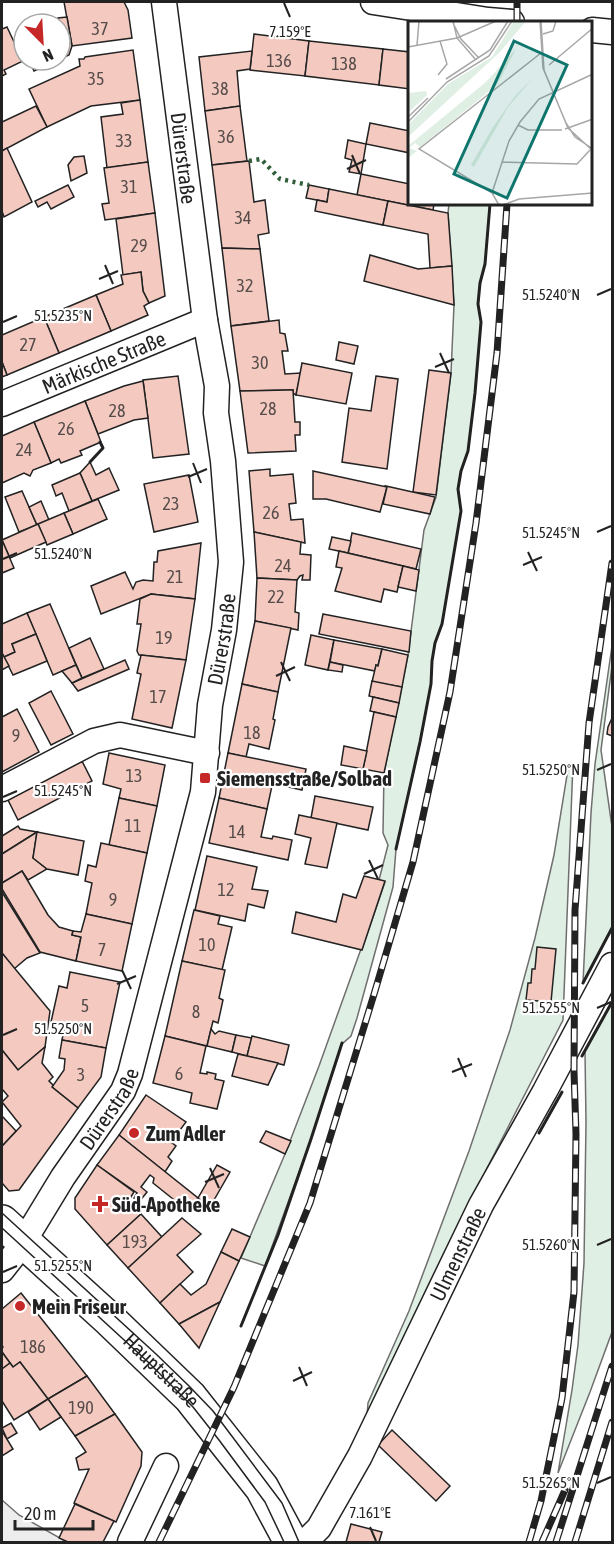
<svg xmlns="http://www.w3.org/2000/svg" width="614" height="1544" font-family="'Asap Condensed',sans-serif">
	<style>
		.green { fill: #e0efe3; stroke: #6f6f6f; stroke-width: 1.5 }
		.parking { fill: #ededed; stroke: #6f6f6f; stroke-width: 1.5 }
		.building { fill: #f3c9c0; stroke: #222; stroke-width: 1.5 }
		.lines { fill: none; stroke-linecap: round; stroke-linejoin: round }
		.street-casing { stroke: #222; stroke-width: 27 }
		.secondary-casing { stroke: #222; stroke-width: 36 }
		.street { stroke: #fff; stroke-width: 24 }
		.secondary { stroke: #fff; stroke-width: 33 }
		.tram { stroke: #222; stroke-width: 1.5 }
		.rail-casing { stroke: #222; stroke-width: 7 }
		.rail { stroke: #fff; stroke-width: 4.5; stroke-dasharray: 14; stroke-linecap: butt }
		.hedge { stroke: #2f5e38; stroke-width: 4.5; stroke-dasharray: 3 4.5; stroke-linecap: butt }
		.wall { stroke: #222; stroke-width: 3 }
		.ticks { fill: none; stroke: #222; stroke-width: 2 }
		.poi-dot { fill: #c62828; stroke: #fff; stroke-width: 2 }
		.labels { text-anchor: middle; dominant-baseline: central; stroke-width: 4.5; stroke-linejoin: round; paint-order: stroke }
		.number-label { font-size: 18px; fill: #564c4a }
		.street-label { font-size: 21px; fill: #222; stroke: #fff }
		.poi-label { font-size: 21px; font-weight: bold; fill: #222; stroke: #fff; text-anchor: start }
		.inset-road { fill: none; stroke: #a7a7a7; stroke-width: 1.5 }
		.view { fill: #0f766e; fill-opacity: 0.15; stroke: #0f766e; stroke-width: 3 }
		.inset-edge { fill: none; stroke: #222; stroke-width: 3 }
		.ticks-label { font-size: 15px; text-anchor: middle; fill: #222; stroke: #fff; stroke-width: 4.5; stroke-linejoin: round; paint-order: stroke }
	</style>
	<rect width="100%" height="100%" fill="#fff"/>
	<!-- green -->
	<g class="green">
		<polygon points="449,204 490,204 485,264 480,283 478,304 481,322 475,393 468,451 461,471 458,489 461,511 442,623 435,643 432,661 431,684 420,742 396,849 393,887 357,1018 351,1036 342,1044 311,1139 265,1266 241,1258 285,1154 319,1066 361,949 362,949 385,882 379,880 388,845 383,833 384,773 408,655 424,530 436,497 451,373 454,305 448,213"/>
		<polygon points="612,646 612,666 601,750 612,827 612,928 583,983 591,813 595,764"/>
		<polygon points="569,763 573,763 563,1020 465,1211 367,1416 368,1403 409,1311 469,1151 510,1030 535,938 554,855"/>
		<polygon points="612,1002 612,1332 590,1392 558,1473 572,1390 578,1345 584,1263 586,1122 585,1051"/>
	</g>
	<!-- parking -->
	<polygon class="parking" points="2,1500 19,1515 67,1542 2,1542"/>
	<!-- building -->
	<g class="building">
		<polygon points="64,2 124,2 128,10 132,38 72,46"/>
		<polygon points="67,17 72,46 69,55 60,59 60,34 63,33 62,30 60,30 58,18"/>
		<polygon points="7,27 23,61 4,70 6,74 2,76 2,29"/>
		<polygon points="254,34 309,41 305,76 250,70"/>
		<polygon points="309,41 383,49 379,85 305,76"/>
		<polygon points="383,49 410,52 410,89 379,85"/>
		<polygon points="133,50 140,100 91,106 47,127 29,89 80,66 79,59 84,59 85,57"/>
		<polygon points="252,51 250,69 237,71 240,106 205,111 199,57"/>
		<polygon points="29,60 58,60 34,71"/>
		<polygon points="140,100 148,162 107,168 101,117 123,114 121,103"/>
		<polygon points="36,106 47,127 2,151 2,122"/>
		<polygon points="240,106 247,161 212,165 205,111"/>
		<polygon points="370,123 410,131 410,153 366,144"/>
		<polygon points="348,140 366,144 361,174 349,172 352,160 345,158"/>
		<polygon points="7,148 32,202 4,217 2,211 2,151"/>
		<polygon points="84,156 87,173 71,181 68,165 74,157"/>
		<polygon points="249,161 254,202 265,200 269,233 258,235 260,249 222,248 212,165"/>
		<polygon points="148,162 155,213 105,220 102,204 109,203 104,168"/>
		<polygon points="361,174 410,184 410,204 434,204 433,210 357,195"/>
		<polygon points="68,185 74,197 51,209 47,202 38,207 35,201"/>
		<polygon points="309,185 329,189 327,202 306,198"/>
		<polygon points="329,189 388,201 383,225 315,211 317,200 327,202"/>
		<polygon points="388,201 448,213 452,266 430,268 428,234 383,225"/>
		<polygon points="155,213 165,296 149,303 143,291 141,272 123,275 116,219"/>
		<polygon points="222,248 260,249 269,321 231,326"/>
		<polygon points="370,255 418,269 452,266 454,305 364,281"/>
		<polygon points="141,272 143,291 149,303 144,306 148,315 111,331 96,295 123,284 121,275"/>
		<polygon points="96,295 111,331 59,353 44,317"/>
		<polygon points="44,317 59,353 7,375 2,362 2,335"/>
		<polygon points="279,320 280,333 285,334 288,351 282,351 285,374 301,373 296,395 293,393 293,390 240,391 231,326"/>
		<polygon points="339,342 358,346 354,364 336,360"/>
		<polygon points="2,362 7,375 2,377"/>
		<polygon points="302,363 352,373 346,404 296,395"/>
		<polygon points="429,370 451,373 436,495 413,492"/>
		<polygon points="178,376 189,454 153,458 143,380"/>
		<polygon points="376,376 398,379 387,469 342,462 349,408 371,411"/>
		<polygon points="143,381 148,418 134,420 98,434 85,401 124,386"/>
		<polygon points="287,390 293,390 295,422 300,422 300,435 295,435 296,451 248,453 240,391"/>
		<polygon points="85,401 101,442 80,451 82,455 61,463 59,459 51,463 34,422"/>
		<polygon points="34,422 51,463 33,470 30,476 24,473 2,483 2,436"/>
		<polygon points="90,462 96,475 109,468 119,490 92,501 80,473"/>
		<polygon points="270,469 270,476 293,474 296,503 289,504 291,520 303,519 305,543 254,532 249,471"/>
		<polygon points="313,471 387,487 380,512 326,499 313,499"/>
		<polygon points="80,473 92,501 69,511 62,493 56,496 52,485"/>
		<polygon points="189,475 198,522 154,532 144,484"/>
		<polygon points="386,486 435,497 430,514 383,504 387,487"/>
		<polygon points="22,491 37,525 19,532 5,497"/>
		<polygon points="98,499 107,519 73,534 64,513"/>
		<polygon points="41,501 49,520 37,525 29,507"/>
		<polygon points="64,513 73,534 47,545 38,524"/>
		<polygon points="38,524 46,542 10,558 2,540"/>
		<polygon points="254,532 301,542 300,554 311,555 310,580 302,580 303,575 300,576 297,580 257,578"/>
		<polygon points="352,533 421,549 416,569 348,553"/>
		<polygon points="332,537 351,541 348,553 329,549"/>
		<polygon points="2,540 14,568 2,573"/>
		<polygon points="201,543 195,599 151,594 101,614 91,586 125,572 133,589 136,582 143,580 153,581 154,562 157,562 158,551"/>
		<polygon points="339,551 403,566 397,592 384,589 381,602 335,591 342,568 336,567"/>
		<polygon points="403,566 419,570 416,591 398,587"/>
		<polygon points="257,578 297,580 295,612 299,613 298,630 255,621"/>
		<polygon points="151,594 195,599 186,660 139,655 137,651 141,624 137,624 140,599"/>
		<polygon points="50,604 76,665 53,675 27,613"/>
		<polygon points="27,613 36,634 12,644 15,652 4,657 2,653 2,624"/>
		<polygon points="323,614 411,631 409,652 319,634"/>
		<polygon points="255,621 291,628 278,692 242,684"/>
		<polygon points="36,634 47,661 13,675 4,657 15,652 12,644"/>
		<polygon points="311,635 334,640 328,670 305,665"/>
		<polygon points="90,638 104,669 82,678 69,648"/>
		<polygon points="334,640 382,649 378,666 376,665 375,671 330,662"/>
		<polygon points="382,649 408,655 402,687 372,682 376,665 378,666"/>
		<polygon points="2,653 9,666 2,670"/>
		<polygon points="141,655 186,660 172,728 132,719 141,674 137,673"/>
		<polygon points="125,660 129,669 78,691 72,683"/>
		<polygon points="330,662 343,665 342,672 328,670"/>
		<polygon points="76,665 82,678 72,683 62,671"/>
		<polygon points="372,681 402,687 399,703 369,696"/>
		<polygon points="242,684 278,692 273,719 275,720 269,749 249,744 246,757 228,753"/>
		<polygon points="51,691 73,734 51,745 29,703"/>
		<polygon points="373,697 399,703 396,717 370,711"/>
		<polygon points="17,709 39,752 2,772 2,717"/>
		<polygon points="374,712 396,717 384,773 363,769"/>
		<polygon points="612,718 612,736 607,734 608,727"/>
		<polygon points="344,746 367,751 363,769 341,765"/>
		<polygon points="109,753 165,765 157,806 119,798 121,789 103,784"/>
		<polygon points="228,753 306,769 302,790 284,786 285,783 273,781 267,809 219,798"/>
		<polygon points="82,761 92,781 18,820 8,800"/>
		<polygon points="315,796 373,807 368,830 311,818"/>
		<polygon points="119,798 157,806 147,853 109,845"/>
		<polygon points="219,798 267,809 261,837 272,839 273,836 292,840 288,860 209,843"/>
		<polygon points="299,815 337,823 327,868 305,864 311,838 295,834"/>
		<polygon points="18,826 20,829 37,832 2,854 2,836"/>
		<polygon points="37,832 33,858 47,869 28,880 22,871 2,883 2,854"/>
		<polygon points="37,832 84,841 78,875 47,869 33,858"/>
		<polygon points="101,843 147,853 132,924 86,914 92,883 85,881 88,865 96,867"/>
		<polygon points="207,856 257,867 252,889 268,891 264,908 248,904 245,921 195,910"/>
		<polygon points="22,871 48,915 59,927 73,931 72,935 81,937 76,961 40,952 2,889 2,883"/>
		<polygon points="364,876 385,881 362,950 292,933 296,912 336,922 343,894 356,898"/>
		<polygon points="2,892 40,953 27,958 14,969 2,953"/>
		<polygon points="194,910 220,916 218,924 232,927 222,970 182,961"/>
		<polygon points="86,914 132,924 122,971 76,961 81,937 72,935 73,931 81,932"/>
		<polygon points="537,947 556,949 551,1002 526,1000 528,983 531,983 532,969 535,969"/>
		<polygon points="2,953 50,1011 45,1047 18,1070 2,1050"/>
		<polygon points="182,961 225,970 219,998 223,1000 218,1023 213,1021 207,1046 165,1036"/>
		<polygon points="70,972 120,982 106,1048 62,1040 65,1025 51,1022 59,986 67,988"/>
		<polygon points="211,1029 215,1034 219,1031 236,1035 232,1052 207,1046"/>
		<polygon points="236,1035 252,1038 247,1056 232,1052"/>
		<polygon points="165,1036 206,1046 200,1073 207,1074 207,1072 216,1074 215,1079 224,1081 217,1109 190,1103 192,1093 153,1083"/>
		<polygon points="252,1036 289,1045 284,1065 247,1056"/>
		<polygon points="62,1040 106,1048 101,1077 78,1108 52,1087 64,1070 65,1059 59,1058"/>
		<polygon points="45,1047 42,1063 53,1077 49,1081 53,1085 52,1087 78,1108 19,1190 9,1191 2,1183 2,1146 21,1126 2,1102 8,1096 2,1089 2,1050 18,1070"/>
		<polygon points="238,1054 278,1063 268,1085 232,1076"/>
		<polygon points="146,1095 186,1122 171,1142 176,1146 168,1157 172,1161 165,1172 119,1135"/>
		<polygon points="2,1116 16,1131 2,1146"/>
		<polygon points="266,1131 291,1141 285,1154 260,1142"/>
		<polygon points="119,1135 198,1198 188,1211 153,1183 154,1178 150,1175 141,1187 147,1192 139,1202 134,1198 137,1193 97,1165"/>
		<polygon points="97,1165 134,1192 129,1200 141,1214 107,1245 75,1209 75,1198"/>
		<polygon points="217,1165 230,1172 210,1207 198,1198"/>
		<polygon points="141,1214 162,1237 128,1268 107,1245"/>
		<polygon points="182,1218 201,1234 177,1255 193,1272 160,1303 128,1268"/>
		<polygon points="232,1229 250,1237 239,1261 221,1252"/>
		<polygon points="221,1252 239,1261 220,1302 179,1324 160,1303 180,1284 191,1295 206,1284"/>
		<polygon points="21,1293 87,1376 48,1399 20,1362 13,1367 2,1352 2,1348 3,1347 2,1345 2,1309"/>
		<polygon points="220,1302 199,1348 179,1324"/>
		<polygon points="2,1352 10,1363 2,1369"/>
		<polygon points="20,1362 48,1399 14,1420 2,1401 2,1369 10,1363 13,1367"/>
		<polygon points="87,1376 115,1414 75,1436 48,1399"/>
		<polygon points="48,1399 61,1417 40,1430 28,1412"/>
		<polygon points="115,1414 142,1452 141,1466 116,1522 74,1503 89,1469 79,1470 76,1458 86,1452 75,1436"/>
		<polygon points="11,1423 17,1433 7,1439 2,1428"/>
		<polygon points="392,1430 450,1486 436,1501 378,1445"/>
		<polygon points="2,1431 13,1449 2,1456"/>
		<polygon points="75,1504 114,1521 103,1542 68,1542 59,1538"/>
		<polygon points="351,1524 382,1532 379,1542 346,1542"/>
	</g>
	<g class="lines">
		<defs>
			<g id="street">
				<polyline points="373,2 488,20 512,22"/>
				<polyline points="592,30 612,32"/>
				<path id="s1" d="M2,404L205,320"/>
				<polyline points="2,789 94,741 120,735 207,753"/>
				<path id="s2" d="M2,1270L21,1246L63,1177L123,1091L130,1074L203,792L210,705L224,630L231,562L223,461L216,413L217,386L205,320L164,2"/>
				<polyline points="130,1542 166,1466"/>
				<path id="s3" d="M305,1542L319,1528L360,1456L481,1205L545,1091L612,965"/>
			</g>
			<g id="secondary">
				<path id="s4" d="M2,1222L110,1320L190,1397L262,1488L291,1542"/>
			</g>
		</defs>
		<!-- street casing -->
		<use href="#street" class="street-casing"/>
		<!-- secondary casing -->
		<use href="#secondary" class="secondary-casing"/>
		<!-- street -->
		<use href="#street" class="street"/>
		<!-- secondary -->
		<use href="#secondary" class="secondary"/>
		<!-- tram -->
		<g class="tram">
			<polyline points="2,1213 156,1354 189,1386 213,1411 282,1503 299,1542"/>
			<polyline points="2,1228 147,1361 193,1407 219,1440 265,1502 284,1542"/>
		</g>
		<defs>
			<g id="rail">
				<polyline points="517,22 517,2"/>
				<polyline points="159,1542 234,1387 310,1203 375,991 413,862 450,692 476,523 497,353 507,204"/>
				<polyline points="529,1542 541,1501 562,1398 574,1292 576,1134 574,1071 575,910 589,723 612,563"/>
				<polyline points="542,1542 565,1490"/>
				<polyline points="556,1542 612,1366"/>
				<polyline points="575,1542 612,1422"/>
			</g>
		</defs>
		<!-- rail casing -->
		<use href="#rail" class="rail-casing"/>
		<!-- rail -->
		<use href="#rail" class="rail"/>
		<!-- hedge -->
		<polyline class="hedge" points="249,161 261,159 280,179 309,185"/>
		<!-- wall -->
		<g class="wall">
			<polyline points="90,462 103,448 100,442"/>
			<polyline points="396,849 420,742 431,684 432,661 435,643 442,624 461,511 458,489 461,471 468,451 475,393 481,322 478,304 480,283 485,264 490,204"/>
			<polyline points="583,983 612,928"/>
			<polyline points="582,1056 612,1002"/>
			<polyline points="539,1133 562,1092"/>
			<polyline points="241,1326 278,1235 311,1139 342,1043"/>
		</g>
	</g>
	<!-- ticks -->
	<path class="ticks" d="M284,3L290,17M352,155L360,174M347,169L366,160M105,265L113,284M99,279L118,271M597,295L611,289M3,322L17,316M440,353L449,373M435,367L454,359M193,463L201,483M188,477L207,469M597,532L611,526M528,552L537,571M3,559L17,553M523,565L542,557M281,662L290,681M276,676L295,667M597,770L611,764M3,797L17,791M369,860L378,879M364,874L383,865M122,970L131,989M117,984L136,976M597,1008L611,1002M3,1035L17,1029M458,1058L466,1077M452,1072L472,1064M210,1168L219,1188M205,1182L224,1174M597,1245L611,1239M3,1272L17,1266M299,1367L307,1386M293,1381L312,1372M597,1483L611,1477M370,1527L376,1541"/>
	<!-- markers -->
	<g class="poi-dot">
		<rect x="199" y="772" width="12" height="12" rx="3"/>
		<circle cx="134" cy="1133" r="6"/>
		<path d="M97 1195h6v6h6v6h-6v6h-6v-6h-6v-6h6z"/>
		<circle cx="20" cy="1306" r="6"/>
	</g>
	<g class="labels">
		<!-- number labels -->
		<g class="number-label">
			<text x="100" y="28">37</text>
			<text x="279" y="60">136</text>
			<text x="344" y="63">138</text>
			<text x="96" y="78">35</text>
			<text x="220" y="88">38</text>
			<text x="226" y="136">36</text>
			<text x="124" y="140">33</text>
			<text x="129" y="186">31</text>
			<text x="243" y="217">34</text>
			<text x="139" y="245">29</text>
			<text x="245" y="285">32</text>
			<text x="28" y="344">27</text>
			<text x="260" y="362">30</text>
			<text x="268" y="408">28</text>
			<text x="117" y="410">28</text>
			<text x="66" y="428">26</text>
			<text x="24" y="449">24</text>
			<text x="171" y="503">23</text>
			<text x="271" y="512">26</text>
			<text x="283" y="565">24</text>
			<text x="175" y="576">21</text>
			<text x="276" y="596">22</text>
			<text x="164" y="637">19</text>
			<text x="158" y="696">17</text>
			<text x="252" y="732">18</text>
			<text x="16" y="735">9</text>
			<text x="134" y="775">13</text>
			<text x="133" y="825">11</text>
			<text x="237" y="831">14</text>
			<text x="226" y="889">12</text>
			<text x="113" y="899">9</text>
			<text x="207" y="944">10</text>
			<text x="102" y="949">7</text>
			<text x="85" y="1005">5</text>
			<text x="196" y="1011">8</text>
			<text x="179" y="1073">6</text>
			<text x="81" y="1074">3</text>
			<text x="135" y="1241">193</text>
			<text x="33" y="1346">186</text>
			<text x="81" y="1407">190</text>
		</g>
		<!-- street labels -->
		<g class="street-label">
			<text transform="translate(184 158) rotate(83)">Dürerstraße</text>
			<text stroke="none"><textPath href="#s1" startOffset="110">Märkische Straße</textPath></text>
			<text stroke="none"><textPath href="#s2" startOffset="680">Dürerstraße</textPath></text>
			<text stroke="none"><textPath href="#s2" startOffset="194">Dürerstraße</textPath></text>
			<text stroke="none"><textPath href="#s3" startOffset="327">Ulmenstraße</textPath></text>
			<text stroke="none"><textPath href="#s4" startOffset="218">Hauptstraße</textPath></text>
		</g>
		<!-- poi labels -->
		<g class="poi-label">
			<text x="217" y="778">Siemensstraße/Solbad</text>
			<text x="146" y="1133">Zum Adler</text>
			<text x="112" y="1204">Süd-Apotheke</text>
			<text x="32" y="1306">Mein Friseur</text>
		</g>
	</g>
	<!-- overview -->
	<g transform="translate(408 21)">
		<rect width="184" height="184" fill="#fff"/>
		<path d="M106,0H118L92,31L0,116V104L40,63L84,36ZM108,28L89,64L12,126L7,122L1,127L9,130L0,137V125L78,61ZM125,57L100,86L66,146L63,144L85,106L107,75ZM18,70L19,74L0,92V72Z" fill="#e0efe3"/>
		<path class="inset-road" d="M45,0L49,17L68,39M132,0L135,47L158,102L167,116L185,128M133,0L136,49L160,107L185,130M45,2L53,18L70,36M135,13L145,10L148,0M9,24L11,0M0,26L49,17L88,0M141,44L185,7M30,54L39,43L32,20M38,58L82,29L100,0M0,96L20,77M0,101L39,61L81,35L104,0M110,104L120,109H154M157,108L185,98M94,141L169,143L182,129M86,173L11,128L133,32M91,184L84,172L101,120L112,101L131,78L185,53M95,184L111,178L185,172"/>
		<path class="view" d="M106,20L159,44L99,177L46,153Z"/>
		<rect width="184" height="184" class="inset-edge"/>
	</g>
	<g class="ticks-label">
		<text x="290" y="37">7.159°E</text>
		<text x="551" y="300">51.5240°N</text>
		<text x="63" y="321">51.5235°N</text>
		<text x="551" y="538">51.5245°N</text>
		<text x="63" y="559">51.5240°N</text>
		<text x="551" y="775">51.5250°N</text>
		<text x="63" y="796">51.5245°N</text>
		<text x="551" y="1013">51.5255°N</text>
		<text x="63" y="1034">51.5250°N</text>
		<text x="551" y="1250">51.5260°N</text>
		<text x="63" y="1271">51.5255°N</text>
		<text x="551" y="1488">51.5265°N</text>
		<text x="370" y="1518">7.161°E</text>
	</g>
	<!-- border -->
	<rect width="614" height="1544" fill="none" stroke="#222222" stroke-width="6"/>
	<!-- north arrow -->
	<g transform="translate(42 42) rotate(156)"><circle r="28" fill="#ffffff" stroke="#a7a7a7" stroke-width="1.5"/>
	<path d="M0-4.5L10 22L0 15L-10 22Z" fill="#c62828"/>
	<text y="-9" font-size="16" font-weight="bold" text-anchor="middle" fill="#222222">N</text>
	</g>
	<!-- scale -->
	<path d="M15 1520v9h78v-9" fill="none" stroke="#222222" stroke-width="3"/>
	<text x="24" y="1520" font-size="18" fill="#222222" stroke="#ffffff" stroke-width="4.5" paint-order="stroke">20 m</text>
</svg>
